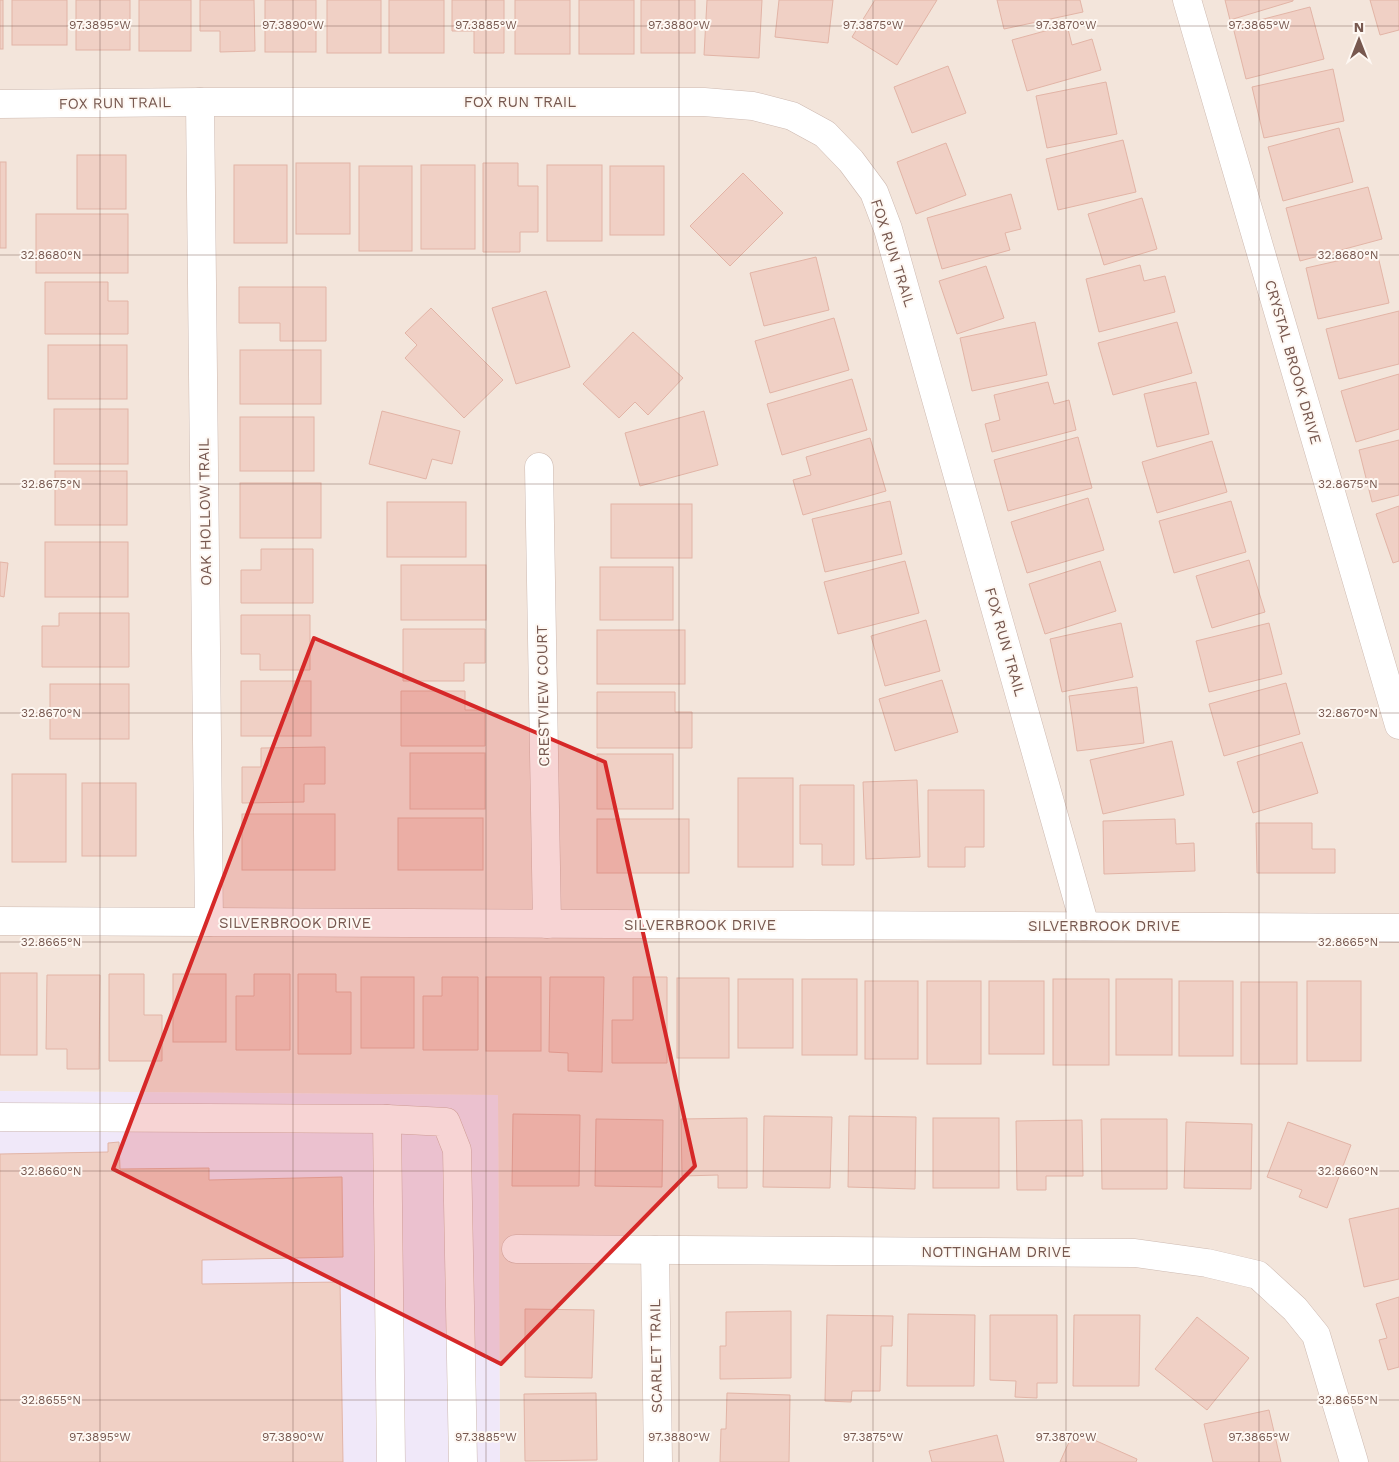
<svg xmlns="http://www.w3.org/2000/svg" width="1399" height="1462" font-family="'Work Sans',sans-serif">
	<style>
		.residential { fill: #f3e5db }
		.education { fill: #f0e8f9 }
		.building { fill: #f0d0c5; stroke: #e2b4a6 }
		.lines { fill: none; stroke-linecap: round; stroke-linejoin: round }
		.minor-casing { stroke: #cebab1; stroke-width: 29 }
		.minor { stroke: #fff; stroke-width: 28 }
		.marked { fill: #d62828; fill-opacity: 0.2; stroke: #d62828; stroke-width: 4; stroke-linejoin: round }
		.ticks { fill: none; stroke: #77584f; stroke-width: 1; stroke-opacity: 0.45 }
		.labels { text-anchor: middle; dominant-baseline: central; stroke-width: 4; stroke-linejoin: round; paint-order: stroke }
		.street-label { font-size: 15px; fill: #77584f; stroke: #fef8f3 }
		.ticks-label { font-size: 12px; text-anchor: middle; fill: #77584f; stroke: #fef8f3; stroke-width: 4; stroke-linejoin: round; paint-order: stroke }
	</style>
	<rect width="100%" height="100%" fill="#fcf4ec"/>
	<!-- residential -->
	<polygon class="residential" points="0,0 1399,0 1399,1462 500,1462 498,1095 0,1091"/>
	<!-- education -->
	<polygon class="education" points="0,1091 498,1095 500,1462 0,1462"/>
	<!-- building -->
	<g class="building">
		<rect x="0" y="0" width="3" height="49"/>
		<rect x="12" y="0" width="55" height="45"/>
		<rect x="76" y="0" width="54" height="50"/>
		<rect x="139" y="0" width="52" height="51"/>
		<polygon points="200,0 254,0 255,51 220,52 220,31 200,31"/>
		<rect x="265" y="0" width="51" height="52"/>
		<rect x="327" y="0" width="54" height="53"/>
		<rect x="389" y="0" width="55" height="53"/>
		<polygon points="452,0 504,0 504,53 474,53 474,31 452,31"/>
		<rect x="515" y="0" width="55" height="54"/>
		<rect x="579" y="0" width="55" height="54"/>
		<rect x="641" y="0" width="54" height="53"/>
		<polygon points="707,0 762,0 759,58 704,55"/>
		<polygon points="779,0 833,0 828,43 775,37"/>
		<polygon points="875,0 937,0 897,65 852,37"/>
		<polygon points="997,0 1080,0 1083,12 1004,29"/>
		<polygon points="1225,0 1293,0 1293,1 1230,20"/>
		<polygon points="1370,0 1399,0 1399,30 1380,35"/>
		<polygon points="1310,7 1324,59 1246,79 1233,27"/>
		<polygon points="1067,25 1072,45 1092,39 1101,70 1027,91 1012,40"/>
		<polygon points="948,66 966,113 912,133 894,87"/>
		<polygon points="1333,69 1344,121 1264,138 1252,87"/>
		<polygon points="1106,82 1117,134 1047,148 1036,96"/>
		<polygon points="1339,128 1353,182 1283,201 1268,147"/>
		<polygon points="1123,140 1136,192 1058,210 1046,159"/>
		<polygon points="946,143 966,195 916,214 897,162"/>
		<rect x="77" y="155" width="49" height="54"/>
		<rect x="0" y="162" width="6" height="86"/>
		<rect x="296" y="163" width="54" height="71"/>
		<polygon points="483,163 518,163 518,186 538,186 538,232 520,232 520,252 483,252"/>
		<rect x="234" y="165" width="53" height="78"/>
		<rect x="421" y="165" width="54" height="84"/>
		<rect x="547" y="165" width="55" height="76"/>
		<rect x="359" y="166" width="53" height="85"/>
		<rect x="610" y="166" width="54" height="69"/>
		<polygon points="743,173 783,213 730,266 690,226"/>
		<polygon points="1368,187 1382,239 1300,261 1286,208"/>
		<polygon points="1011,194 1021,229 1005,233 1010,250 942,269 927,218"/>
		<polygon points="1142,198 1157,249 1104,265 1088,214"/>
		<rect x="36" y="214" width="92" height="59"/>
		<polygon points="1377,252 1389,303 1318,319 1306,268"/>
		<polygon points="816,257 829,310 764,326 750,273"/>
		<polygon points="1140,265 1144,281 1165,276 1175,312 1099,332 1086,279"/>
		<polygon points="986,266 1004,318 957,334 939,281"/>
		<polygon points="45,282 108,282 108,301 128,301 128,334 45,334"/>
		<polygon points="239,287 326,287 326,341 280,341 280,323 239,323"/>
		<polygon points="546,291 570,367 516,384 492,308"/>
		<polygon points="431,308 503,380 464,418 405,358 417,345 405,333"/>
		<polygon points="1399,311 1399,364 1339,379 1326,329"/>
		<polygon points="834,318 849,370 770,393 755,341"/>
		<polygon points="1035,322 1047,375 972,391 960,338"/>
		<polygon points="1177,322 1192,373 1113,395 1098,343"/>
		<polygon points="633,332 683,378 648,415 635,402 619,418 583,384"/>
		<rect x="48" y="345" width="79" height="54"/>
		<rect x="240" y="350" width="81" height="54"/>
		<polygon points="1399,374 1399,429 1356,442 1341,391"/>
		<polygon points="852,379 867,430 782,455 767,404"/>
		<polygon points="1048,382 1054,404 1069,400 1076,430 992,452 985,424 1000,420 994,395"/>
		<polygon points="1196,382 1209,434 1157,447 1144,394"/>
		<rect x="54" y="409" width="74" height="55"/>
		<polygon points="382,411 460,431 452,464 432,459 426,479 369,464"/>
		<polygon points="704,411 718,465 640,486 625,433"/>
		<rect x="240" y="417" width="74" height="54"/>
		<polygon points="1078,437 1092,488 1008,511 994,460"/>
		<polygon points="870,438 886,491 803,515 793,480 811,475 806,457"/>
		<polygon points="1399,440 1399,495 1372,502 1359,450"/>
		<polygon points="1212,441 1227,492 1157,513 1142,462"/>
		<rect x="55" y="471" width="72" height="54"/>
		<rect x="240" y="483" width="81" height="55"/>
		<polygon points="1088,498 1104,550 1027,573 1011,522"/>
		<polygon points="890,501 902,554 825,572 812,519"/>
		<polygon points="1231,501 1246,552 1174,573 1159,521"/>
		<rect x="387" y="502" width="79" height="55"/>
		<rect x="611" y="504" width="81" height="54"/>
		<polygon points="1399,506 1399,561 1393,563 1376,514"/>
		<rect x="45" y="542" width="83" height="55"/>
		<polygon points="261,549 313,549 313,603 241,603 241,570 261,570"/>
		<polygon points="1249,560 1265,612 1212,628 1196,576"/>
		<polygon points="905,561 919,613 838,634 824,582"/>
		<polygon points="1100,561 1116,611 1045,634 1029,584"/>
		<polygon points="0,562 8,563 4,597 0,596"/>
		<rect x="401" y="565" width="85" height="55"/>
		<rect x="600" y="567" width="73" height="53"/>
		<polygon points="59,613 129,613 129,667 42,667 42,626 59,626"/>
		<polygon points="241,615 310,615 310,670 260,670 260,654 241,654"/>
		<polygon points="926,620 940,671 885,686 871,636"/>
		<polygon points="1121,623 1133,677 1062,692 1050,639"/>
		<polygon points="1269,623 1282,674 1209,692 1196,641"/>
		<polygon points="403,629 485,629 485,663 464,663 464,681 403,681"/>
		<rect x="597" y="630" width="88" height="54"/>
		<polygon points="942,680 958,732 895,751 879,699"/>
		<rect x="241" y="681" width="70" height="55"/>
		<polygon points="1286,683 1300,734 1224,756 1209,704"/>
		<rect x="50" y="684" width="79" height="55"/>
		<polygon points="1137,687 1144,743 1077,751 1069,696"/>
		<polygon points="401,691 465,691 465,710 485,710 485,746 401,746"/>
		<polygon points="597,692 675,692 675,712 692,712 692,748 597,748"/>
		<polygon points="1172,741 1184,795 1103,814 1090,760"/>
		<polygon points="1302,742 1318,793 1253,813 1237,762"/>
		<polygon points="325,747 325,784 304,784 304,802 242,803 242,767 261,767 261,748"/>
		<rect x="410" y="753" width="75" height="56"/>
		<rect x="597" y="754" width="76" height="55"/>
		<rect x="12" y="774" width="54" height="88"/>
		<rect x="738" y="778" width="55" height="89"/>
		<polygon points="917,780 920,857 866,859 863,782"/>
		<rect x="82" y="783" width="54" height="73"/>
		<polygon points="800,785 854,785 854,865 822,865 822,844 800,844"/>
		<polygon points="928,790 984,790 984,847 965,847 965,867 928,867"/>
		<rect x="242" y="814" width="93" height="56"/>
		<rect x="398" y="818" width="85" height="52"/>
		<rect x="597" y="819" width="92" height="54"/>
		<polygon points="1175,819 1176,844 1194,843 1195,871 1104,874 1103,821"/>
		<polygon points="1256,823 1312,823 1312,849 1335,849 1335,873 1257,873"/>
		<rect x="0" y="973" width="37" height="82"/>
		<polygon points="109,974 144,974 144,1015 162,1015 162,1061 109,1061"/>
		<rect x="173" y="974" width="53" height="68"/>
		<polygon points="254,974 290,974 290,1050 236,1050 236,996 254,996"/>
		<polygon points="298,974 336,974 336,992 351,992 351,1054 298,1054"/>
		<polygon points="47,975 100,975 99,1069 67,1069 67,1049 46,1049"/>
		<rect x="361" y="977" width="53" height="71"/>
		<polygon points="442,977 478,977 478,1050 423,1050 423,996 442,996"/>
		<rect x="486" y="977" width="55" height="74"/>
		<polygon points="550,977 604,977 602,1072 568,1071 568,1053 549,1052"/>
		<polygon points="633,977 667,977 667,1063 612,1063 612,1020 633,1020"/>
		<rect x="677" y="978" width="52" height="80"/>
		<rect x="738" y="979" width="55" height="69"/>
		<rect x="802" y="979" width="55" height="76"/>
		<rect x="1053" y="979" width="56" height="86"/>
		<rect x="1116" y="979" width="56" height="76"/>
		<rect x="865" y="981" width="53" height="78"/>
		<rect x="927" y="981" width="54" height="83"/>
		<rect x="989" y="981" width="55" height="73"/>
		<rect x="1179" y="981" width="54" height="75"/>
		<rect x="1307" y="981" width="54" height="80"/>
		<rect x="1241" y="982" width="56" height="82"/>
		<polygon points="513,1114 580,1115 579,1186 512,1186"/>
		<polygon points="764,1116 832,1117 830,1188 763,1187"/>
		<polygon points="849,1116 916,1117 915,1189 848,1187"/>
		<polygon points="747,1118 747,1188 718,1188 718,1175 682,1176 681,1119"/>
		<rect x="933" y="1118" width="66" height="70"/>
		<polygon points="596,1119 663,1120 662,1187 595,1186"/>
		<polygon points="1101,1119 1167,1119 1167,1189 1102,1189"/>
		<polygon points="1082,1120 1083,1176 1046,1176 1046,1190 1017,1190 1016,1121"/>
		<polygon points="1186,1122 1252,1124 1251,1189 1184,1188"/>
		<polygon points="1288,1122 1351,1145 1327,1208 1299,1197 1302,1190 1267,1177"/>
		<polygon points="119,1142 120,1169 209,1168 209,1180 342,1177 343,1257 202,1260 202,1284 340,1282 343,1462 0,1462 0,1154 108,1152 108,1143"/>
		<polygon points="1399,1208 1399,1279 1364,1287 1349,1219"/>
		<polygon points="1399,1297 1399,1367 1388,1370 1379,1340 1387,1338 1376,1304"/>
		<polygon points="525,1309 594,1310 592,1378 525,1377"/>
		<polygon points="791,1311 791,1378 720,1379 720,1346 726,1346 726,1312"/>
		<polygon points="908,1314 975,1315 974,1386 907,1386"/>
		<polygon points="827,1315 893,1316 892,1346 881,1346 880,1391 852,1391 851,1402 825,1401"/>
		<polygon points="990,1315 1057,1315 1057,1383 1037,1383 1037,1398 1015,1397 1016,1381 990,1380"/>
		<polygon points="1074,1315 1140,1315 1139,1386 1073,1386"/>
		<polygon points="1197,1317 1249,1358 1207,1410 1155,1369"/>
		<polygon points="596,1393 597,1460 525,1461 524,1394"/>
		<polygon points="727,1393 790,1395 789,1462 720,1462 721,1429 726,1429"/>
		<polygon points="1269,1410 1281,1462 1213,1462 1204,1424"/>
		<polygon points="1074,1431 1137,1459 1136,1462 1060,1462"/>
		<polygon points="997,1435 1004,1462 932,1462 929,1451"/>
	</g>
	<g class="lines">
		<defs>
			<g id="minor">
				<polyline points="1187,0 1399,725"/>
				<polyline points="200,102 209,922"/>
				<polyline points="0,104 200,102 704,102 753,106 792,116 825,134 851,161 874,192 888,229 1085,926"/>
				<polyline points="539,467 547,924"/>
				<polyline points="0,921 1399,928"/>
				<polyline points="0,1117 387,1119 446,1122 457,1150 463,1462"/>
				<polyline points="387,1119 391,1462"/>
				<polyline points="516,1249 1135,1253 1207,1263 1258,1275 1295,1309 1316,1335 1354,1462"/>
				<polyline points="655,1250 658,1462"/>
			</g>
		</defs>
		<!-- minor casing -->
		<use href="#minor" class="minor-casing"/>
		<!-- minor -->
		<use href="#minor" class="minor"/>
	</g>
	<!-- marked area -->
	<path class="marked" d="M314,638L605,762L695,1166L501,1364L113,1169Z"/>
	<!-- ticks -->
	<path class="ticks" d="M100,0V1462M293,0V1462M486,0V1462M679,0V1462M873,0V1462M1066,0V1462M1259,0V1462M0,26H1399M0,255H1399M0,484H1399M0,713H1399M0,942H1399M0,1171H1399M0,1400H1399"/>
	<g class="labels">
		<!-- street labels -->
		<g class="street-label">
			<text x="520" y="102">FOX RUN TRAIL</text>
			<text transform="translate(115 103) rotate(-1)">FOX RUN TRAIL</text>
			<text transform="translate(893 253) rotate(72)">FOX RUN TRAIL</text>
			<text transform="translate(1293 362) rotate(74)">CRYSTAL BROOK DRIVE</text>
			<text transform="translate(205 512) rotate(-91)">OAK HOLLOW TRAIL</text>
			<text transform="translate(1005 642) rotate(74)">FOX RUN TRAIL</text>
			<text transform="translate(543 696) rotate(-91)">CRESTVIEW COURT</text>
			<text x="295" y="923">SILVERBROOK DRIVE</text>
			<text x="700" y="925">SILVERBROOK DRIVE</text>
			<text x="1104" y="926">SILVERBROOK DRIVE</text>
			<text x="996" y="1252">NOTTINGHAM DRIVE</text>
			<text transform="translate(656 1356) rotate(-91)">SCARLET TRAIL</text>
		</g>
	</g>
	<g class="ticks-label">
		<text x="100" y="29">97.3895°W</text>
		<text x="293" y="29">97.3890°W</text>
		<text x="486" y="29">97.3885°W</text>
		<text x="679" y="29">97.3880°W</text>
		<text x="873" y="29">97.3875°W</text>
		<text x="1066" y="29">97.3870°W</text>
		<text x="1259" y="29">97.3865°W</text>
		<text x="51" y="259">32.8680°N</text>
		<text x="1348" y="259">32.8680°N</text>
		<text x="51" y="488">32.8675°N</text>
		<text x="1348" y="488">32.8675°N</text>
		<text x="51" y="717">32.8670°N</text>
		<text x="1348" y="717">32.8670°N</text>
		<text x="51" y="946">32.8665°N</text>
		<text x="1348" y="946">32.8665°N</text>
		<text x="51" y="1175">32.8660°N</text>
		<text x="1348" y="1175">32.8660°N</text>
		<text x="51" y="1404">32.8655°N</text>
		<text x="1348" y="1404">32.8655°N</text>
		<text x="100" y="1441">97.3895°W</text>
		<text x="293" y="1441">97.3890°W</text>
		<text x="486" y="1441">97.3885°W</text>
		<text x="679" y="1441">97.3880°W</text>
		<text x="873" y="1441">97.3875°W</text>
		<text x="1066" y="1441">97.3870°W</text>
		<text x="1259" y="1441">97.3865°W</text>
	</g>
	<!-- north arrow -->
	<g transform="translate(1359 40)" stroke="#fef8f3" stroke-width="4" paint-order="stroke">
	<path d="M0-4L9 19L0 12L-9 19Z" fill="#77584f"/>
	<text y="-8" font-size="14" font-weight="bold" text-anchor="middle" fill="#77584f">N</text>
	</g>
</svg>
